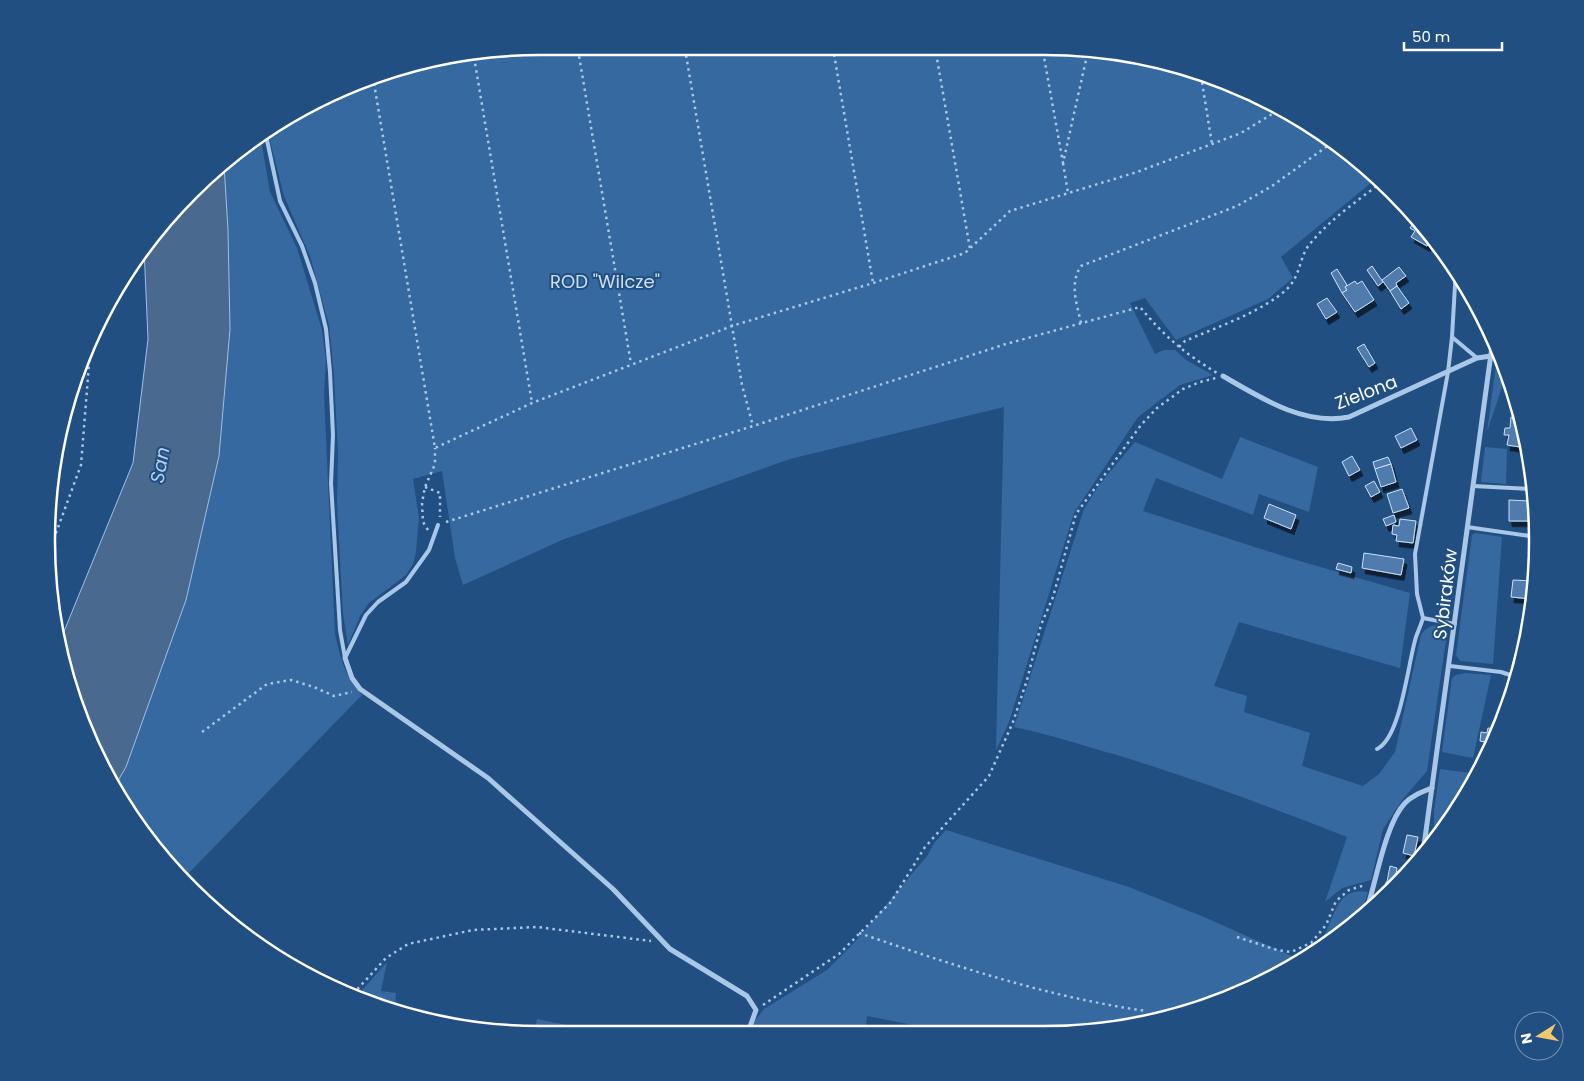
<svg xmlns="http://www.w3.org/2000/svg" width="1584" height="1081" font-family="Poppins,sans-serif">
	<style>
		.green { fill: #36699f }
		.water { fill: #496a8e; stroke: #9dc2e9 }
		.building { fill: #4f7bac; stroke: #cce0f6; filter: url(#shadow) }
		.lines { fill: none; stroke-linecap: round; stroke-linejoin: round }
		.path { stroke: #a9c7e7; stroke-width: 2.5; stroke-dasharray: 2.5 4; stroke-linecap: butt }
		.service { stroke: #a9c7e7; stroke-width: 4 }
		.minor { stroke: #a9c7e7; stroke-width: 5 }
		.labels { text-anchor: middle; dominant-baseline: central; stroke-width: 4; stroke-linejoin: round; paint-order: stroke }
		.park-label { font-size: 18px; fill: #cce0f6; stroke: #224f81 }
		.street-label { font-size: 18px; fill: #fff; stroke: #224f81 }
		.water-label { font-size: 19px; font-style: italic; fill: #b4d1ef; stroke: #224f81 }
		.rim { fill: none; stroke: #fff; stroke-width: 2.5 }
	</style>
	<defs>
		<filter id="shadow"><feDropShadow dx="3" dy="5.5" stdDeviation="0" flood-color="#0009"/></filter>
	</defs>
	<rect width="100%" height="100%" fill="#224f81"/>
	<!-- green -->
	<g class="green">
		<polygon points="1043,46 1140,56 1262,97 1318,130 1377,178 1281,257 1293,278 1268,299 1176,340 1145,298 1130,303 1155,354 1164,350 1175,350 1186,360 1213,375 1180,385 1138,417 1074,513 1009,722 996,750 1004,407 790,459 562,540 463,585 455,558 442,471 413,479 419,518 416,552 413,564 406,575 369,603 360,616 348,645 343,613 337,503 338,453 334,375 329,325 310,256 284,196 267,129 382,72 476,51"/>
		<path d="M260,134L270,192L297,248L322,330L326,361L324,394L335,634C341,660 344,674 362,695L183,879L113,789L126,767L186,600L219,456L230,329L228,230L224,164Z"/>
		<polygon points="1499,363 1504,364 1509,382 1504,381 1487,432 1496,365"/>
		<path d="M1240,437L1318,467L1309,512L1259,494L1253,515L1156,478L1143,511L1286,557L1410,593L1400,668L1239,622L1214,686L1247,696L1244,712L1310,733L1302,766L1363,786L1379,774L1395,752L1421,635C1428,625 1434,624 1445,627L1447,633L1427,771L1403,799L1383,829L1371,880L1342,888L1325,902L1347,837C1271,807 1195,779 1117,755C1082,745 1049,734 1014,727L1084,509L1099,485L1135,442L1222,479Z"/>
		<polygon points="1485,447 1507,449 1506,484 1481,482"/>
		<polygon points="1475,533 1502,537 1493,664 1460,661 1456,655 1472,535"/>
		<polygon points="1465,673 1491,675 1473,758 1442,752 1452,678 1456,675"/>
		<polygon points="1440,769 1471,773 1468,790 1455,815 1434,840 1434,811"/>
		<path d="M946,830L1129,887L1204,917L1292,956C1300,955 1311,953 1317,946C1335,927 1332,885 1368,892L1360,917L1318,951L1233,997L1140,1025L1044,1035H964L867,1016L865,1035H752L754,1022L764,1009L827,970L854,943L927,856L935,842Z"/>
		<polygon points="387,962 381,991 396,993 395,1008 357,996"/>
		<polygon points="537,1019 616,1035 534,1034"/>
	</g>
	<!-- water -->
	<polygon class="water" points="224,164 228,230 230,329 219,456 186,600 126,767 113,789 73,700 58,646 133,463 148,339 144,247 149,239 191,191"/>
	<!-- building -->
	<g class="building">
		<polygon points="1416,219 1432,238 1427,246 1411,237 1415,231 1410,228"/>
		<polygon points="1372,266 1383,282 1378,286 1367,270"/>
		<polygon points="1399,267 1406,276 1396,283 1397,286 1390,291 1382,280"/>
		<polygon points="1337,269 1347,285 1345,287 1347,290 1342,293 1331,273"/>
		<polygon points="1355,281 1357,284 1362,281 1374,300 1355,312 1342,293 1347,290 1345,287"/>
		<polygon points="1397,286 1409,303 1401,309 1390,291"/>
		<polygon points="1327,298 1337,312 1326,319 1317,304"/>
		<polygon points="1364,344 1375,363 1369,367 1357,348"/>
		<polygon points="1511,417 1521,419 1528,442 1527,448 1507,445 1509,435 1504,435 1505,428 1510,428"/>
		<polygon points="1411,428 1417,440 1401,448 1395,436"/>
		<polygon points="1352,456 1360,470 1349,476 1342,462"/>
		<polygon points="1388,457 1391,464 1375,469 1373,462"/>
		<polygon points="1391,464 1396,482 1381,487 1375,469"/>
		<polygon points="1374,481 1380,492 1371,497 1365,486"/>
		<polygon points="1402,489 1409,508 1393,513 1387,494"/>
		<polygon points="1509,500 1529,501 1529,521 1509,521"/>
		<polygon points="1269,504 1296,515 1291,529 1264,518"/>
		<polygon points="1394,515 1396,522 1386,526 1383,519"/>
		<polygon points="1400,519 1416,521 1413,543 1396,541 1397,535 1392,534 1393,525 1399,526"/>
		<polygon points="1364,553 1404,559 1401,575 1362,568"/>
		<polygon points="1338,563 1352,567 1351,573 1336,569"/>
		<polygon points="1513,580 1534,581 1532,599 1511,597"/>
		<polygon points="1522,619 1530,620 1526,645 1519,644"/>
		<polygon points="1488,728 1500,730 1488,752 1484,751 1485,742 1480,741 1481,732 1487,733"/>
		<polygon points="1407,835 1418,837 1414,856 1403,853"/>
		<polygon points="1390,866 1397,868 1396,875 1404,877 1397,885 1387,882"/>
		<polygon points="1386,882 1397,885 1388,894 1384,893"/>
	</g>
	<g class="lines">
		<!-- path -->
		<g class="path">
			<polyline points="1042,46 1063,163 1088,51"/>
			<polyline points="935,47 970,249"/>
			<polyline points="833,48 873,283"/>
			<polyline points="685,49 742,385 753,426"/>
			<polyline points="578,50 631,364"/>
			<polyline points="473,51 532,403"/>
			<polyline points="1201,76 1212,144"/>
			<polyline points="373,77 435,448 532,403 732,326 873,283 965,253 1010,211 1137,172 1212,144 1241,133 1282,108"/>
			<polyline points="1063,163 1068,193"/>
			<path d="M1081,323C1077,304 1069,284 1081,266L1237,206L1272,186L1333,142"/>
			<path d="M1179,347L1185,341C1217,327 1262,312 1287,289C1301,275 1299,258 1309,245C1329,220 1357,201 1382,182"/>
			<polyline points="425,487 440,493 440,517"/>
			<path d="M446,522L753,426L1006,344L1140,307C1165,337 1184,353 1217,373"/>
			<polyline points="428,530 423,522 422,503 425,487 435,464 435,448"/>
			<polyline points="50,552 53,541 81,465 91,339"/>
			<polyline points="202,732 267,684 291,680 314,687 334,696 352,692"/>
			<path d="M859,933C953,965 1047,997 1146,1011"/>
			<polyline points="1237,937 1277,950 1291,952 1311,943 1326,925 1336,901 1349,890 1365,885"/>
			<polyline points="353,994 386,958 408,944 473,930 537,927 651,941"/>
			<polyline points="763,1005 839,954 891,902 925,847 989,776 1013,722 1027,680 1041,625 1053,597 1076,514 1141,425 1157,408 1183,389 1200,382 1216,378"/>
		</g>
		<!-- service -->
		<g class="service">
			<polyline points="265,131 280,201 302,246 315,283 326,329 330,372 333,435 331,483 340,630 345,658"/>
			<polyline points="1452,337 1456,268"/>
			<polyline points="1473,486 1533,489"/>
			<polyline points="1467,527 1537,537"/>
			<polyline points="1455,624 1423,618 1417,594 1415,554 1448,372 1452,337 1477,358"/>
			<polyline points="345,658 366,615 378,602 406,582 429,550 438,525"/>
			<polyline points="1450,666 1501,672 1516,677"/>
			<path d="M1377,749C1401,738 1408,662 1416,637C1418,631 1421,625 1423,618"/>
		</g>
		<!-- minor -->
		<g class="minor">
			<path d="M1223,376C1261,398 1304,426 1349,417L1477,358L1491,356"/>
			<polyline points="345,658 352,678 360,689 488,778 613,889 670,949 747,996 756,1010 747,1035"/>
			<polyline points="1423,853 1493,339"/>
			<path d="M1366,912C1376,883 1385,824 1405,803C1413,795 1422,792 1432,788"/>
		</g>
	</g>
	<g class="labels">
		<!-- park labels -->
		<g class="park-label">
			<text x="605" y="281">ROD "Wilcze"</text>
		</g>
		<!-- street labels -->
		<g class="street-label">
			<text transform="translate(1366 392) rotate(-21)">Zielona</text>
			<text transform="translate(1445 594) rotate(-83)">Sybiraków</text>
		</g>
		<!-- water labels -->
		<g class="water-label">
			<text transform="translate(160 465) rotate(-80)">San</text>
		</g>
	</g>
	<!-- crop -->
	<path d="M0 0H1584V1081H0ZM540 55H1044A485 485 0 0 1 1529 540V541A485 485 0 0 1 1044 1026H540A485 485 0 0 1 55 541V540A485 485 0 0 1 540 55Z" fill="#224f81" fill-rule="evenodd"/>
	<path class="rim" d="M540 55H1044A485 485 0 0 1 1529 540V541A485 485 0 0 1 1044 1026H540A485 485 0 0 1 55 541V540A485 485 0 0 1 540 55Z"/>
	<!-- north arrow -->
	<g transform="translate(1539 1036) rotate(259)"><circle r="24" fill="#224f81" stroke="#7a95b3"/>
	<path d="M0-4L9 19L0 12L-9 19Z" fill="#f3c86b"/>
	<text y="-8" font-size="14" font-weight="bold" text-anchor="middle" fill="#ffffff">N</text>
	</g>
	<!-- scale -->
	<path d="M1404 42v8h98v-8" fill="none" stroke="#ffffff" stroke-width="2.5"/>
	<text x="1412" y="42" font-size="15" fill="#ffffff" stroke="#224f81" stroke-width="4" paint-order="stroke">50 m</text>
</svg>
